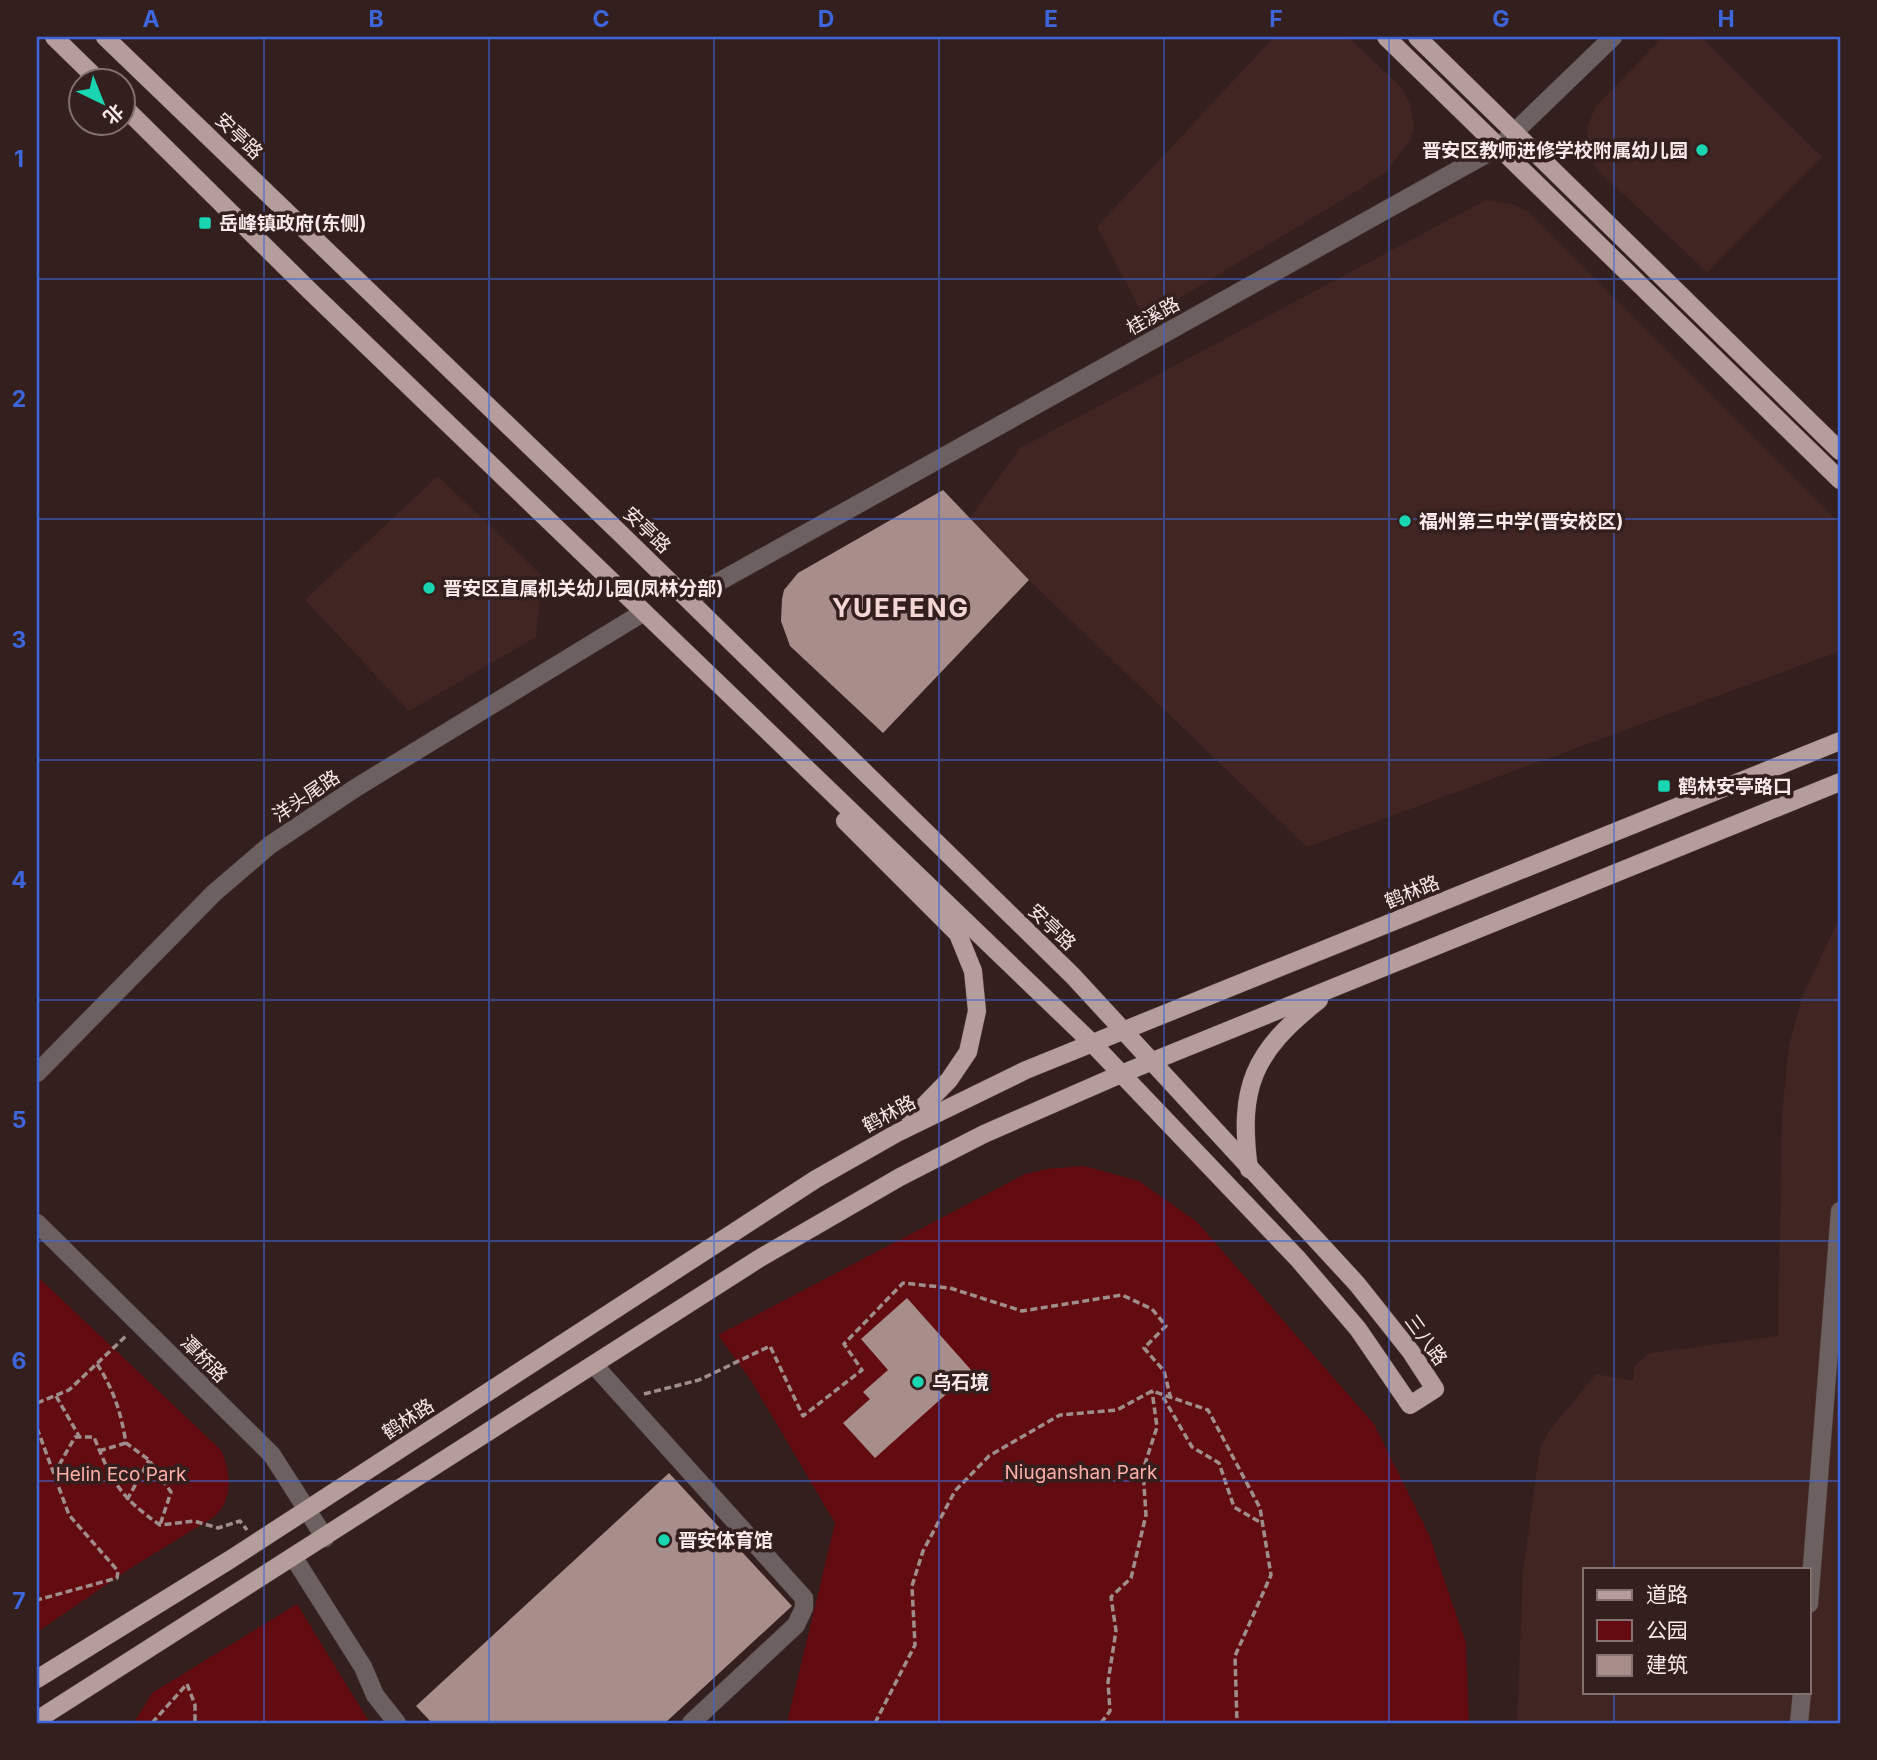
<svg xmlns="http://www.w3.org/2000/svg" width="1877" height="1760" font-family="Inter,'Noto Sans SC',sans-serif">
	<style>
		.built { fill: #402523; fill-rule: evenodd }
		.green { fill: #620c11 }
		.building { fill: #a88e8b }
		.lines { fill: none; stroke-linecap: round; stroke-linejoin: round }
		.minor-casing { stroke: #4f3c3a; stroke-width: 19 }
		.major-casing { stroke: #4f3c3a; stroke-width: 19 }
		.path { stroke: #9f8e8c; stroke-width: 3.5; stroke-dasharray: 7 3.5; stroke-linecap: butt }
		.minor { stroke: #6c6160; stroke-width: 18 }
		.major { stroke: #b49d9b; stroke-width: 18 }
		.grid { fill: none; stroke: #3e66db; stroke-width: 2; stroke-opacity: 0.55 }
		.poi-dot { fill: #19d5b2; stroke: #331f1d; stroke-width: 2.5 }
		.labels { text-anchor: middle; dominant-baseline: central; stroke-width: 7; stroke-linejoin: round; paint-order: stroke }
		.street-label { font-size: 19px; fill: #f9ebe9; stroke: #331f1d }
		.poi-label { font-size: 19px; font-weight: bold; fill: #f9ebe9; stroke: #331f1d; text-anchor: start }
		.park-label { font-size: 19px; fill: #fdaea7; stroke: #331f1d }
		.district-label { font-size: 26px; font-weight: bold; letter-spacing: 2px; fill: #f4d7d4; stroke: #331f1d }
		.neatline { fill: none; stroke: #3e66db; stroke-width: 2.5 }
		.grid-label { font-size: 23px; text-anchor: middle; font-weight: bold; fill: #3e66db }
	</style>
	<rect width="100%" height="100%" fill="#331f1d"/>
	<!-- built -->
	<g class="built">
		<polygon points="1274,37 1348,37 1401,87 1410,104 1414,128 1409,142 1386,172 1360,189 1145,319 1097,227"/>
		<polygon points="1663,37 1701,37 1822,157 1707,272 1608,180 1596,168 1590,156 1587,129 1595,107"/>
		<polygon points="1486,200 1513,204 1528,212 1840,524 1840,651 1307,847 1029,580 970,518 1020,448"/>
		<polygon points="438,476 542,576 536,637 409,711 305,600"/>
		<path d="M1840,917V1723H1517L1523,1571L1537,1468L1541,1447L1549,1431L1596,1374L1633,1381L1634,1366L1650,1353L1778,1336L1782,1113L1789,1046L1802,997ZM1585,1569H1809V1692H1585Z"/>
	</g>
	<!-- green -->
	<g class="green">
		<polygon points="1084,1166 1139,1181 1197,1222 1374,1424 1429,1535 1466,1643 1469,1723 787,1723 835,1523 752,1382 718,1335 1025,1174 1046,1169"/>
		<path d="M37,1276L221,1450C231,1473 234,1499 214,1517L134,1566L37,1632Z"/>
		<polygon points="297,1604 370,1723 134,1723 152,1693"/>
	</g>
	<!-- building -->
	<g class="building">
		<polygon points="943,490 1029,580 883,733 790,646 781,621 782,599 784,590 798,573"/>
		<polygon points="907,1298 972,1371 875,1458 843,1423 870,1399 863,1392 888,1370 861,1339"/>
		<polygon points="669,1473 792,1606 665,1723 432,1723 416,1706"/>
	</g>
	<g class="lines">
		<defs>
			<g id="minor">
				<polyline points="688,599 1499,147 1613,37"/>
				<polyline points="37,1073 214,893 270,845 357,787 644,612"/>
				<polyline points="37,1223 272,1455 325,1538"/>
				<polyline points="594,1365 804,1598 804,1608 796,1625 691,1723"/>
				<polyline points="294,1558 363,1667 375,1695 397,1723"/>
				<polyline points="1809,1604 1840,1211"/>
				<polyline points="1799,1723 1802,1692"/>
			</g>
			<g id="major">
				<polyline points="54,37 98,80"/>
				<polyline points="105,37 623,536 1073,976 1357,1284 1411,1352 1435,1389 1410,1405 1358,1329 1298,1259 1092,1043 309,290 122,105"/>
				<polyline points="1386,37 1840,480"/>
				<polyline points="1417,37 1840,451"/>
				<polyline points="845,821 958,934 973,971 977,1011 968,1052 949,1080 911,1119"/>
				<path d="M1249,1169C1238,1087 1253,1052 1319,1000"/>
				<polyline points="37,1679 231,1559 816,1179 897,1133 1026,1070 1840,741"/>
				<polyline points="37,1720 760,1258 900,1177 984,1134 1121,1074 1840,782"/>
			</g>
		</defs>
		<!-- minor casing -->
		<use href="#minor" class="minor-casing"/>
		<!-- major casing -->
		<use href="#major" class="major-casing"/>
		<!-- path -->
		<g class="path">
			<path d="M97,1364C114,1390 121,1413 126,1443L149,1460L171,1492L160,1525"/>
			<polyline points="644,1394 699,1380 770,1346 803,1416 862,1370 844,1344 903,1283 950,1288 1022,1311 1122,1295 1152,1309 1166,1326 1144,1348 1164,1371 1171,1399"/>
			<polyline points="56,1396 79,1436"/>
			<polyline points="1163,1397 1192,1447 1219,1463 1234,1507 1263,1524"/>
			<polyline points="37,1403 69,1390 126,1336"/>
			<polyline points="37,1428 69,1515 118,1571 117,1578 37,1600"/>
			<polyline points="99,1451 126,1443"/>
			<path d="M54,1474L75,1437H94C112,1482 120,1497 160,1525L194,1521L218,1528L240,1521L247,1530"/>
			<polyline points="127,1500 149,1460"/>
			<polyline points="152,1723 187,1684 195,1705 195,1723"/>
			<polyline points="875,1723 915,1645 912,1586 923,1551 955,1491 989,1456 1060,1415 1117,1410 1152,1391 1208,1410 1260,1508 1271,1575 1235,1656 1237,1723"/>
			<polyline points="1101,1723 1110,1711 1108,1682 1116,1631 1111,1597 1131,1578 1146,1515 1143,1470 1157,1427 1152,1391"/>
		</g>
		<!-- minor -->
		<use href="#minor" class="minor"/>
		<!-- major -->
		<use href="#major" class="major"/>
	</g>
	<!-- grid -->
	<path class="grid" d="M264,37V1723M489,37V1723M714,37V1723M939,37V1723M1164,37V1723M1389,37V1723M1614,37V1569M37,279H1840M37,519H1840M37,760H1840M37,1000H1840M37,1241H1840M37,1481H1840M1614,1692V1723"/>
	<!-- markers -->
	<g class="poi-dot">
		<circle cx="1702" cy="150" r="7"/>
		<rect x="198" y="216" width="14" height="14" rx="3.5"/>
		<circle cx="1405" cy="521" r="7"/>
		<circle cx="429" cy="588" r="7"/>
		<rect x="1657" y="779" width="14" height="14" rx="3.5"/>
		<circle cx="918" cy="1382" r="7"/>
		<circle cx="664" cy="1540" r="7"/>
	</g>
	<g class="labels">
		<!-- street labels -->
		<g class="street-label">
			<text transform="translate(239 136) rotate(44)">安亭路</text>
			<text transform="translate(1153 316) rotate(-29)">桂溪路</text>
			<text transform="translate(647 530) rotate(44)">安亭路</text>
			<text transform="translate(306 796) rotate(-34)">洋头尾路</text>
			<text transform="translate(1412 892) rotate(-22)">鹤林路</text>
			<text transform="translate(1052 927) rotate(44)">安亭路</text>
			<text transform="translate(889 1114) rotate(-28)">鹤林路</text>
			<text transform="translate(1426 1340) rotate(54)">三八路</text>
			<text transform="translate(204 1359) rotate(45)">潭桥路</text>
			<text transform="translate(408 1419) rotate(-33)">鹤林路</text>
		</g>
		<!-- poi labels -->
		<g class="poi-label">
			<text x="1688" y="150" text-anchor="end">晋安区教师进修学校附属幼儿园</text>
			<text x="219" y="223">岳峰镇政府(东侧)</text>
			<text x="1419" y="521">福州第三中学(晋安校区)</text>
			<text x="443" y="588">晋安区直属机关幼儿园(凤林分部)</text>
			<text x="1678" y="786">鹤林安亭路口</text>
			<text x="932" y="1382">乌石境</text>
			<text x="678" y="1540">晋安体育馆</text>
		</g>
		<!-- park labels -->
		<g class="park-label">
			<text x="1081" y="1472">Niuganshan Park</text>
			<text x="121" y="1474">Helin Eco Park</text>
		</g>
		<!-- district labels -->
		<g class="district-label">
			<text x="901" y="607">YUEFENG</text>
		</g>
	</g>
	<!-- border -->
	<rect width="1877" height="1760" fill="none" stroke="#331f1d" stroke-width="77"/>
	<!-- legend -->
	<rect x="1583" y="1568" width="228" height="126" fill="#331f1d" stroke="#82716f" stroke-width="2"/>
	<rect x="1597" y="1590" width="35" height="10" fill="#b49d9b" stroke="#82716f" stroke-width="2"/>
	<text x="1646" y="1602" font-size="21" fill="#f9ebe9">道路</text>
	<rect x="1597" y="1620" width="35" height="21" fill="#620c11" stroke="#82716f" stroke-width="2"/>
	<text x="1646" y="1638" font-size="21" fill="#f9ebe9">公园</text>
	<rect x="1597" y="1655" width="35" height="21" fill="#a88e8b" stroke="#82716f" stroke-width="2"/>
	<text x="1646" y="1672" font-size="21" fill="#f9ebe9">建筑</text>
	<!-- north arrow -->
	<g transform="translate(102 102) rotate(137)"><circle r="33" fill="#331f1d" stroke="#82716f" stroke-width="2"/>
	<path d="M0-5L12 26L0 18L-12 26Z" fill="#19d5b2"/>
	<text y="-10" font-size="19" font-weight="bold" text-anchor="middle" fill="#f9ebe9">北</text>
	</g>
	<rect x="38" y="38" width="1801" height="1684" class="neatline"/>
	<g class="grid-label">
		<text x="151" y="27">A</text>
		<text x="376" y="27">B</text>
		<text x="601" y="27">C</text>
		<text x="826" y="27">D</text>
		<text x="1051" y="27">E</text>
		<text x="1276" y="27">F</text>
		<text x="1501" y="27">G</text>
		<text x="1726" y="27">H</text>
		<text x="19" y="167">1</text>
		<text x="19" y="407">2</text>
		<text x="19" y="648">3</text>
		<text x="19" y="888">4</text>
		<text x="19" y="1128">5</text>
		<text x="19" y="1369">6</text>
		<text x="19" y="1609">7</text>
	</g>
</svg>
